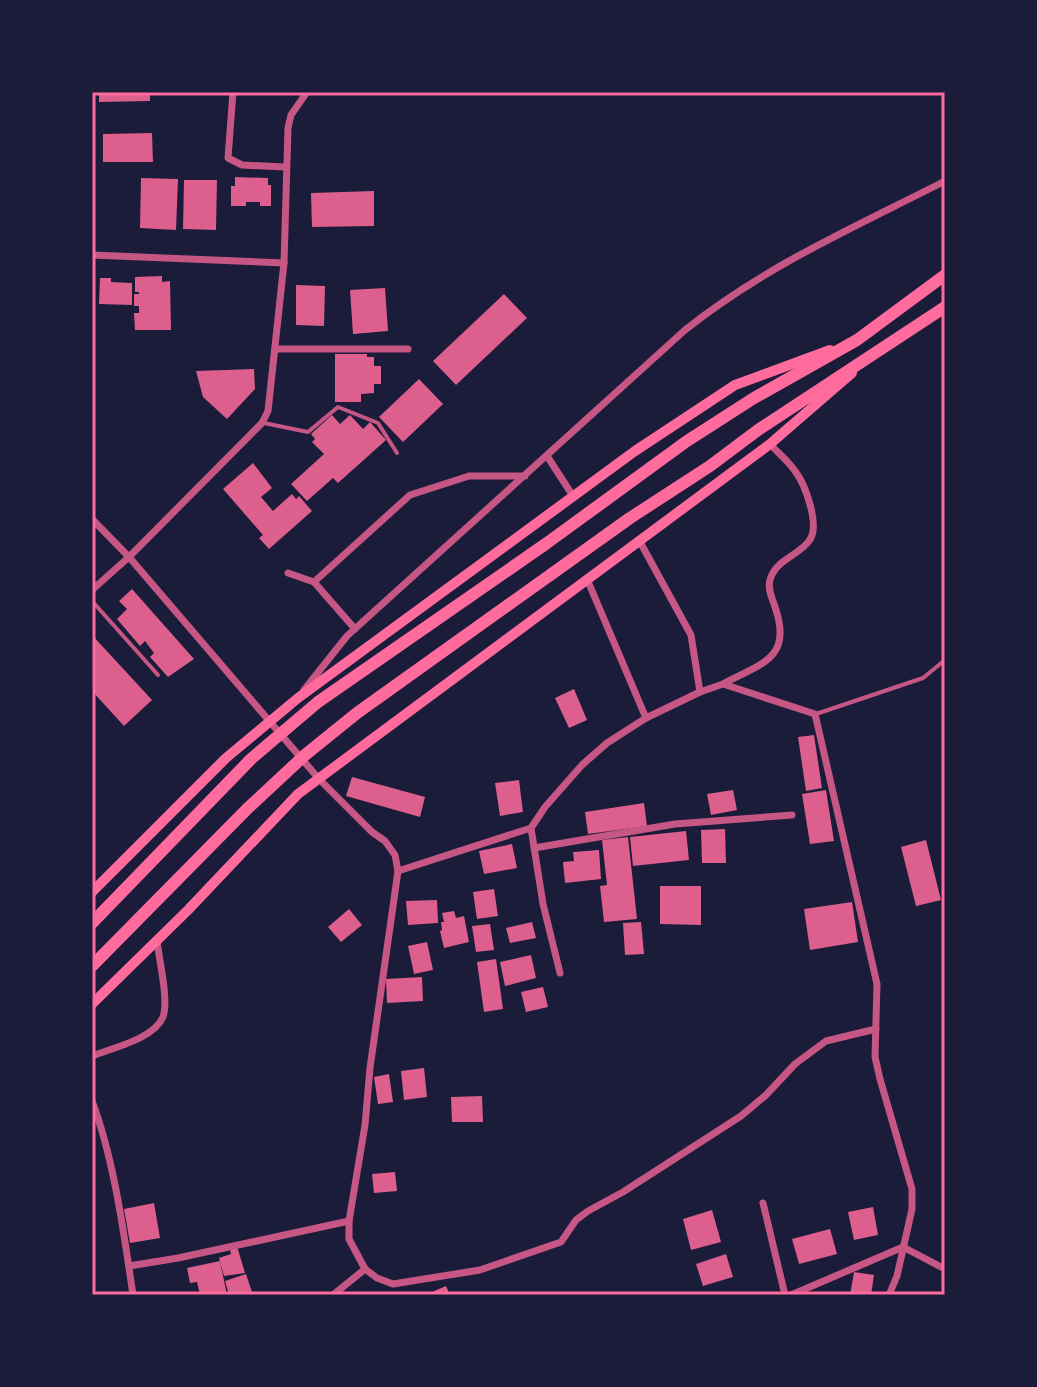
<svg xmlns="http://www.w3.org/2000/svg" width="1037" height="1387" font-family="Overpass,sans-serif">
	<style>
		.building { fill: #dd5f8e }
		.lines { fill: none; stroke-linecap: round; stroke-linejoin: round }
		.service { stroke: #c65784; stroke-width: 4 }
		.minor { stroke: #c65784; stroke-width: 7 }
		.secondary { stroke: #ff6b9d; stroke-width: 10 }
		.trunk { stroke: #ff6b9d; stroke-width: 12 }
		.neatline { fill: none; stroke: #ff6b9d; stroke-width: 3 }
	</style>
	<rect width="100%" height="100%" fill="#1b1b3a"/>
	<!-- building -->
	<g class="building">
		<polygon points="99,92 150,92 150,101 99,102"/>
		<polygon points="152,133 153,162 103,162 103,134"/>
		<polygon points="235,177 268,178 268,185 271,185 271,206 260,206 260,202 246,202 246,206 231,206 231,186 235,186"/>
		<polygon points="141,178 178,179 176,230 140,228"/>
		<polygon points="184,180 217,180 216,230 183,229"/>
		<polygon points="374,191 374,226 312,227 311,193"/>
		<polygon points="162,276 162,282 170,281 171,330 135,330 134,313 139,313 139,306 134,306 134,294 139,294 139,292 135,292 135,277"/>
		<polygon points="100,278 111,278 111,282 132,283 132,305 99,304"/>
		<polygon points="296,285 325,286 324,326 296,325"/>
		<polygon points="385,288 388,331 353,334 350,290"/>
		<polygon points="504,294 527,318 456,385 433,361"/>
		<polygon points="335,354 367,354 367,357 374,357 374,366 381,366 381,384 374,384 374,393 361,394 361,402 335,402"/>
		<polygon points="254,369 255,389 227,419 203,397 196,371"/>
		<polygon points="419,379 443,404 403,442 379,417"/>
		<polygon points="332,415 340,424 350,415 363,429 370,422 386,440 338,483 333,478 307,501 291,484 324,454 312,442 315,439 311,434"/>
		<polygon points="253,463 272,488 261,497 273,511 292,494 296,499 299,496 312,511 269,549 259,538 263,535 223,489"/>
		<polygon points="132,589 194,659 168,677 150,657 154,653 145,641 140,646 117,619 127,609 119,601"/>
		<polygon points="92,635 152,700 124,726 92,691"/>
		<polygon points="574,689 587,720 569,728 555,698"/>
		<polygon points="814,735 822,788 806,791 798,737"/>
		<polygon points="352,777 425,797 420,817 346,796"/>
		<polygon points="519,780 523,812 500,816 495,783"/>
		<polygon points="733,790 737,810 711,815 707,794"/>
		<polygon points="826,790 834,841 810,844 802,794"/>
		<polygon points="644,803 647,826 588,834 585,812"/>
		<polygon points="725,829 726,863 702,863 701,830"/>
		<polygon points="686,831 689,860 633,866 630,837"/>
		<polygon points="628,837 637,919 604,922 600,886 607,885 602,840"/>
		<polygon points="926,840 941,900 916,906 901,847"/>
		<polygon points="512,844 517,868 484,874 479,851"/>
		<polygon points="599,850 601,879 565,883 563,862 574,861 573,852"/>
		<polygon points="660,886 701,886 701,925 660,924"/>
		<polygon points="494,889 498,916 477,919 473,892"/>
		<polygon points="437,900 438,923 408,925 406,901"/>
		<polygon points="852,902 858,942 810,950 804,909"/>
		<polygon points="349,909 362,925 341,942 328,927"/>
		<polygon points="454,911 456,918 464,916 469,942 444,948 440,931 442,930 441,922 444,922 442,913"/>
		<polygon points="532,922 536,938 510,943 506,928"/>
		<polygon points="641,922 644,954 625,955 623,923"/>
		<polygon points="490,924 494,950 476,952 472,926"/>
		<polygon points="427,942 433,970 414,974 408,946"/>
		<polygon points="531,955 536,978 505,986 500,962"/>
		<polygon points="496,959 503,1009 484,1012 477,962"/>
		<polygon points="422,977 423,1001 387,1003 386,979"/>
		<polygon points="543,987 548,1007 526,1012 521,992"/>
		<polygon points="424,1068 427,1097 404,1100 401,1071"/>
		<polygon points="389,1074 393,1102 378,1104 374,1077"/>
		<polygon points="482,1096 483,1122 452,1122 451,1097"/>
		<polygon points="395,1172 397,1191 374,1193 372,1174"/>
		<polygon points="154,1203 160,1238 130,1243 124,1209"/>
		<polygon points="873,1207 878,1235 854,1240 848,1212"/>
		<polygon points="712,1210 721,1242 691,1250 683,1219"/>
		<polygon points="830,1229 837,1254 799,1264 792,1239"/>
		<polygon points="237,1246 245,1273 224,1276 219,1258 231,1254 230,1249"/>
		<polygon points="726,1254 733,1277 703,1286 696,1264"/>
		<polygon points="220,1261 227,1295 200,1295 197,1282 190,1283 187,1268"/>
		<polygon points="854,1272 874,1275 871,1295 850,1295"/>
		<polygon points="246,1274 253,1295 229,1295 225,1281"/>
		<polygon points="446,1286 450,1295 425,1295"/>
	</g>
	<g class="lines">
		<!-- service -->
		<g class="service">
			<polyline points="264,423 308,432 338,407 378,423 397,453"/>
			<polyline points="92,601 158,675"/>
			<polyline points="816,714 923,678 945,660"/>
		</g>
		<!-- minor -->
		<g class="minor">
			<polyline points="233,92 228,158 242,165 285,167"/>
			<polyline points="92,255 284,263"/>
			<polyline points="275,349 408,349"/>
			<polyline points="547,456 573,496"/>
			<polyline points="92,519 129,557 319,779 372,832 385,841 395,855 398,871 370,1068 365,1125 349,1221 349,1239 365,1269 377,1278 393,1284 480,1270 561,1242 576,1220 588,1211 623,1192 741,1116 766,1095 795,1064 826,1041 876,1029"/>
			<polyline points="639,540 691,635 700,692"/>
			<polyline points="288,573 314,582 355,629"/>
			<polyline points="587,579 646,718"/>
			<polyline points="314,582 410,495 469,476 525,476"/>
			<polyline points="92,590 129,557 262,423 268,411 284,263 288,128 291,115 307,92"/>
			<path d="M723,684C760,664 792,659 776,610C773,600 767,589 770,580C775,560 798,556 809,541C821,526 805,484 795,471C788,461 778,453 770,444"/>
			<path d="M304,690L347,636L685,330C765,266 855,227 945,181"/>
			<polyline points="531,828 543,904 560,973"/>
			<polyline points="534,848 675,824 792,815"/>
			<polyline points="398,871 531,828 545,807 582,765 607,743 646,718 700,692 723,684 815,714 877,984 875,1057 880,1079 912,1189 912,1209 897,1276 889,1295"/>
			<path d="M92,1056C112,1048 154,1039 163,1017C169,1000 159,959 157,941"/>
			<path d="M92,1101C114,1159 124,1234 133,1295"/>
			<polyline points="763,1203 785,1295"/>
			<polyline points="129,1266 178,1258 349,1221"/>
			<polyline points="333,1295 365,1269"/>
			<polyline points="791,1295 903,1247 945,1269"/>
		</g>
		<!-- secondary -->
		<g class="secondary">
			<polyline points="92,892 226,758 298,698 635,451 735,385 830,350"/>
			<polyline points="92,1004 188,910 298,794 770,444 852,373"/>
		</g>
		<!-- trunk -->
		<g class="trunk">
			<polyline points="92,923 251,759 318,702 547,543 687,441 754,398 857,340 945,275"/>
			<polyline points="92,966 247,809 305,755 357,713 630,518 710,466 758,430 945,307"/>
		</g>
	</g>
	<!-- border -->
	<rect width="1037" height="1387" fill="none" stroke="#1b1b3a" stroke-width="188"/>
	<rect x="94" y="94" width="849" height="1199" class="neatline"/>
</svg>
